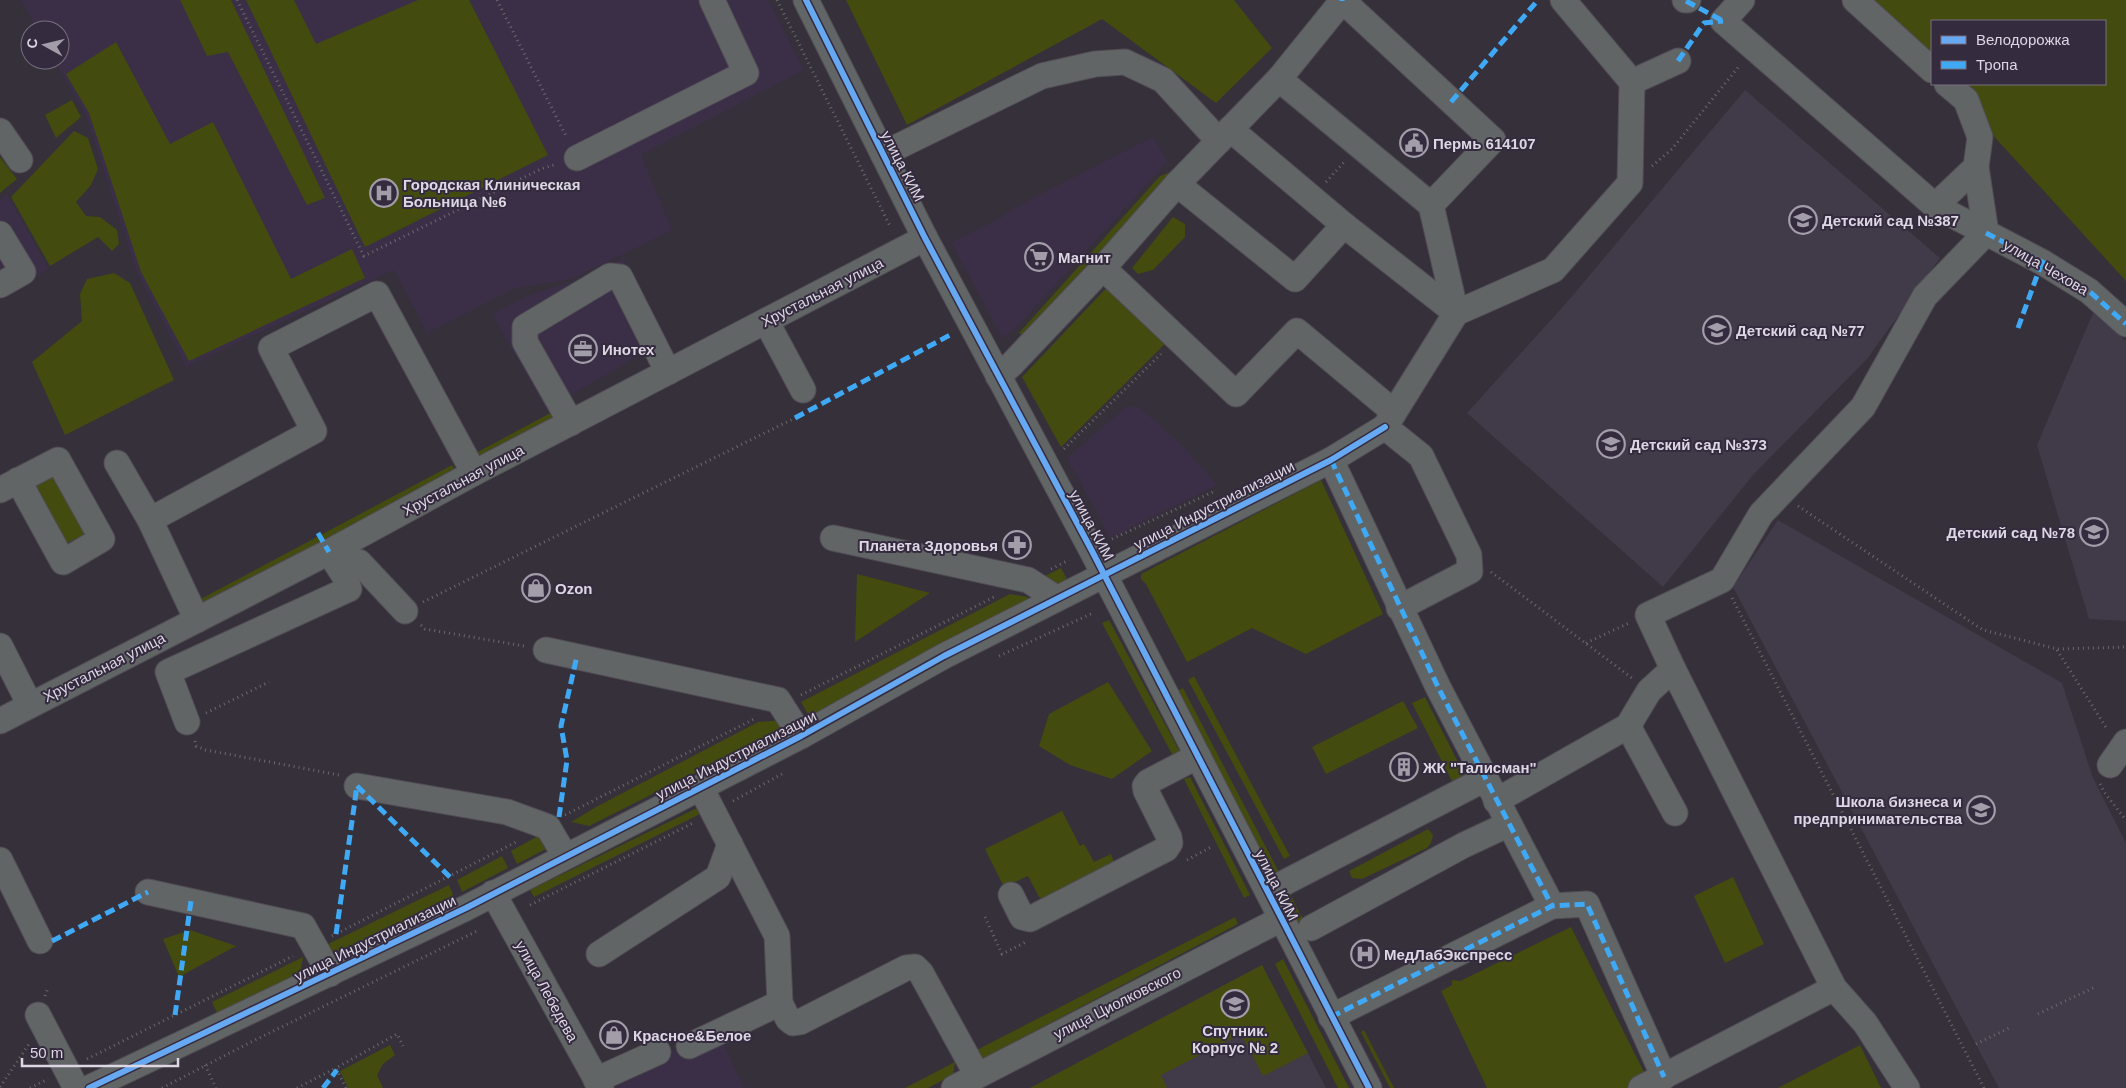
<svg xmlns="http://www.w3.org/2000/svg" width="2126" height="1088" font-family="Arial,sans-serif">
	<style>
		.built { fill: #3b2f47 }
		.education { fill: #413a48 }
		.green { fill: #434b0f }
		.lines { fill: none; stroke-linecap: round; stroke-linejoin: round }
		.minor-casing { stroke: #504c54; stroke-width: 27 }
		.path { stroke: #6a6a6d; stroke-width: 3; stroke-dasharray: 1 4; stroke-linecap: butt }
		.minor { stroke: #626566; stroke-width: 25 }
		.quiet { stroke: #3fa9f5; stroke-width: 5; stroke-dasharray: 10 5; stroke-linecap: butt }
		.cycleway-casing { stroke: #352b3f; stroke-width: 9 }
		.cycleway { stroke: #66a8f1; stroke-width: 6 }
		.labels { text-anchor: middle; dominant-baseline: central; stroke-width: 4; stroke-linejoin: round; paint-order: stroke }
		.poi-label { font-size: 15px; font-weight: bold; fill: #ddd7e4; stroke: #352b3f; text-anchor: start }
		.street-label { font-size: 15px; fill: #ddd7e4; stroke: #352b3f }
	</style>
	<rect width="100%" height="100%" fill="#35303a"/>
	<!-- built -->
	<g class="built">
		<polygon points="21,0 769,0 804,70 641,155 672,230 572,279 516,288 427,333 394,270 186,367 137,273 86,116 54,60 60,60 60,30 37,30"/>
		<polygon points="1153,137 1168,161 1015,329 1002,338 951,242 1001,218 1004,214 1041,194"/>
		<polygon points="7,194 49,269 0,297 0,200"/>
		<polygon points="623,258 668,339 546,409 492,314 532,294 573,281"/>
		<polygon points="1126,407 1139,407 1183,446 1217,485 1110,538 1067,458"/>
		<polygon points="722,1040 744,1088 620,1088 615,1077 656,1056 708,1042"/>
	</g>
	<!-- education -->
	<g class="education">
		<polygon points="1745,90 1940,258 1867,359 1753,475 1663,587 1467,413 1568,301"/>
		<polygon points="2093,313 2126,341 2126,621 2089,619 2037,445"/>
		<polygon points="1778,520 2062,683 2093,778 2126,843 2126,1088 1999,1088 1733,587"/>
		<polygon points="1262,965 1326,1088 1030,1088 1113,1044"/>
	</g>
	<!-- green -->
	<g class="green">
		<polygon points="180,0 231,0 325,198 307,205 228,52 207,56"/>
		<polygon points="246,0 294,0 316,44 418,0 469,0 548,155 365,247"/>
		<polygon points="846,0 1234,0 1272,48 1216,103 1102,19 907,125"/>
		<polygon points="1870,0 2126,0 2126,281 1946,84 2105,84 2105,21 1932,21 1932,69"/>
		<polygon points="116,42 170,144 213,122 291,279 352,249 365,278 189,361 141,272 89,113 66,74"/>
		<polygon points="72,100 81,117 56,138 45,115"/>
		<polygon points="74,131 88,138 98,169 91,185 76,202 86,216 100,217 117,230 119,244 112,251 98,237 50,266 11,197"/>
		<polygon points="0,157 17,179 0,193"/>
		<polygon points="1168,173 1171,176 1022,335 1019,333 1160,176"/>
		<polygon points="1173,217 1185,224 1185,237 1153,270 1138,274 1132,268"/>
		<polygon points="114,273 130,283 174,380 65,435 32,362 82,321 80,294 87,279"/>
		<polygon points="1113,281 1170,339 1061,447 1022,377"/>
		<polygon points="556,410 557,417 487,456 476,457 474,454"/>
		<polygon points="452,465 454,468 453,471 205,604 197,601"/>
		<polygon points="54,471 85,534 65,544 33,481"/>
		<polygon points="1321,480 1383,614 1306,654 1252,628 1187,662 1146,584 1141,579 1141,574"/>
		<polygon points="1061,568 1068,581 1054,587 1037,580"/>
		<polygon points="857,574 930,593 855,642"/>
		<polygon points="1010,594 1027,597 1029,599 1028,604 809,716 801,702"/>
		<polygon points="1109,620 1180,752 1173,756 1102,623"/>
		<polygon points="1194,676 1290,856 1284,859 1188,680"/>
		<polygon points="1108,682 1152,751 1112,779 1070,765 1039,746 1049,714"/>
		<polygon points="1183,688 1280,874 1274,878 1177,691"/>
		<polygon points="1425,697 1468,782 1456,789 1412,703"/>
		<polygon points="1403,701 1418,728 1326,774 1312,747"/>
		<polygon points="782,720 782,729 589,826 571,822 596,807 758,722"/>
		<polygon points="1190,777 1250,895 1244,898 1184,779"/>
		<polygon points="699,807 702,813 534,897 530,890"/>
		<polygon points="1062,811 1080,846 1084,844 1094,862 1111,854 1114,862 1044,900 1039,897 1028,876 1004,887 985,849"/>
		<polygon points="1428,829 1433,835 1431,843 1427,848 1362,879 1352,878 1349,871"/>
		<polygon points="538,836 543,837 552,846 517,864 511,851"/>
		<polygon points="502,856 508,868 462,892 457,880"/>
		<polygon points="1733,877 1764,944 1725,963 1694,896"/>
		<polygon points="449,885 454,897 351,950 329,952 324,946"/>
		<polygon points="1287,888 1310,933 1304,936 1281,891"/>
		<polygon points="1235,917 1238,924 982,1059 971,1053"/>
		<polygon points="1571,927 1646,1076 1630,1088 1487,1088 1441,991 1452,985 1452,980 1460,981"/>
		<polygon points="190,930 236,946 179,977 163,939"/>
		<polygon points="303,957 300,975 218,1015 212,1002"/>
		<polygon points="1283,959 1349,1088 1338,1088 1275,964"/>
		<polygon points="1262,965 1308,1053 1263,1076 1241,1034 1161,1075 1167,1088 1030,1088"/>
		<polygon points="1364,1030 1394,1088 1390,1088 1361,1032"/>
		<polygon points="390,1045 395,1055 383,1064 377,1075 383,1088 348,1088 340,1071"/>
		<polygon points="1860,1045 1881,1088 1778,1088"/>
		<polygon points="955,1062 953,1075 928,1088 905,1088"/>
	</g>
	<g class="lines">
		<defs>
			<g id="minor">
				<polyline points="806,0 925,238 1092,551 1369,1088"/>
				<polyline points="1342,0 1493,140 1431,205 1456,313"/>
				<polyline points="1685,0 1688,0"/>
				<polyline points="1742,0 1723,21 1935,206 2042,262 2089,291 2126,324"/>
				<polyline points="1855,0 1932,70"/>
				<polyline points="1279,79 1431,205"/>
				<polyline points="1632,82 1678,61"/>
				<polyline points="1230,129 1344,225"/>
				<polyline points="0,131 20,160"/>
				<polyline points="883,154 1042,76 1095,64 1125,62 1163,80 1219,141"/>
				<polyline points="577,158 746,73 712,0"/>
				<polyline points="1976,167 1986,233"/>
				<polyline points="1177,184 1295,279 1344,225 1456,313"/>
				<polyline points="1935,206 1976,167 1980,137 1966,100 1947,84"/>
				<polyline points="0,234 23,272 0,285"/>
				<polyline points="1103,268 1236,394 1297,331 1394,412"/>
				<polyline points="766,321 803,390"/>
				<polyline points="998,376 1011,365 1103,268 1177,184 1279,79 1343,0"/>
				<polyline points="571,423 525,342 525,327 610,276 620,277 668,372"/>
				<polyline points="1385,427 1421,456 1469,555 1470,571 1399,608"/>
				<polyline points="1331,460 1438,687 1552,906"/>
				<polyline points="117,463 150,520 314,431 271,348 377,294 474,473"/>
				<polyline points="0,490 58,460 102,539 63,562 18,480"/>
				<polyline points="150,520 197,620"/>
				<polyline points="833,538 1028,580 1056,598"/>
				<polyline points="329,552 359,562 405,611"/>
				<polyline points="0,646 30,705"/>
				<polyline points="546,650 778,700 801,736"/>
				<polyline points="0,721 329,552 474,473 925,238"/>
				<polyline points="187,722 168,672 349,589 345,577 329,552"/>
				<polyline points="1628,726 1675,813"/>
				<polyline points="2110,765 2126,742"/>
				<polyline points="357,786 507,812 548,827 565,856"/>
				<polyline points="1496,801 1628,726 1649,691 1673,669"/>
				<polyline points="0,860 40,941"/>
				<polyline points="1282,884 1485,779"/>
				<polyline points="148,892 303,926 330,974"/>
				<polyline points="493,893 601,1088"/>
				<polyline points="1011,895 1022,917 1030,919 1166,849 1170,843 1169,837 1146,791 1145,786 1148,782 1198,756"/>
				<polyline points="1311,928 1464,845 1509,824"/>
				<polyline points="599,954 718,877 730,844"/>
				<polyline points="780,1003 788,1019 793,1023 800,1022 906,968 915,967 921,973 977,1075"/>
				<polyline points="38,1015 76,1088"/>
				<polyline points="1331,1017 1552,906 1587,904 1664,1077"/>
				<polyline points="689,1046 780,1003 777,936 701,788"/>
				<polyline points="596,1080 658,1052"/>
				<polyline points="89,1088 466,908 801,736 944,656 1331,460 1385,427 1456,313 1553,270 1630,183 1632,82 1563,0"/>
				<polyline points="954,1088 1281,919"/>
				<polyline points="1641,1088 1834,988"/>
				<polyline points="1907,1088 1865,1023 1834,988 1673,669 1648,615 1722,580 1761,514 1863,407 1925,296 1986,233"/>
			</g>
		</defs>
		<!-- minor casing -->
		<use href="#minor" class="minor-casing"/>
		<!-- path -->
		<g class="path">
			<polyline points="237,0 364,256 541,169 557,164"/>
			<polyline points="497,0 567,138"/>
			<polyline points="777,0 890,226"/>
			<polyline points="1652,166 1672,149 1740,65"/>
			<polyline points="1326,182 1345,161"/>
			<polyline points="1064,449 1161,354"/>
			<polyline points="1798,506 1983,630 2057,649 2126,647"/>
			<polyline points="1112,539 1215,491"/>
			<polyline points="1051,569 1069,560"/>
			<polyline points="1491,572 1632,678"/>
			<polyline points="1732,598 1984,1088"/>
			<polyline points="423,602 795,418"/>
			<polyline points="421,625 425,629 524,646"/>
			<polyline points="1586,643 1629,623"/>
			<polyline points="2057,650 2107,729"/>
			<polyline points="999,656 1093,613"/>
			<polyline points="801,695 996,596"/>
			<polyline points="206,713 269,682"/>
			<polyline points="195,741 196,746 206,750 339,775"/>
			<polyline points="2100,784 2104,792 2126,820"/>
			<polyline points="733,801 782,774"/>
			<polyline points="565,815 756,718"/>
			<polyline points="1187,860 1213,846"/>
			<polyline points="530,905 695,822"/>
			<polyline points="985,917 1002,954 1026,942"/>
			<polyline points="332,936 518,841"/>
			<polyline points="45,996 48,988"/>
			<polyline points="2038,1014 2095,987"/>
			<polyline points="1976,1044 2009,1028"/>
			<polyline points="87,1059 293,956"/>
			<polyline points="205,1065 216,1088"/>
			<polyline points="0,1087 29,1044"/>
			<polyline points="30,1088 48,1079"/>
			<polyline points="162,1088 249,1043 477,931"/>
			<polyline points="297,1088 336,1068"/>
			<polyline points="346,1088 336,1068 397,1034 403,1046"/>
		</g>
		<!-- minor -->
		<use href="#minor" class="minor"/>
		<!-- quiet -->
		<g class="quiet">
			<polyline points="1342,0 1342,1"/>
			<polyline points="1686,1 1723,21"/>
			<polyline points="1678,61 1704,23 1723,21"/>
			<polyline points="1451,102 1538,0"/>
			<polyline points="1986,233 2042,262 2089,291 2126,324"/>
			<polyline points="2018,328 2042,262"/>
			<polyline points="795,418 950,335"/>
			<polyline points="1331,460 1438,687 1552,906"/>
			<polyline points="318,533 329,552"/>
			<polyline points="357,786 450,877"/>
			<polyline points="559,817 567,760 561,726 577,656"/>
			<polyline points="336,934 357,786"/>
			<polyline points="52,941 148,892"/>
			<polyline points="175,1015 191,901"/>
			<polyline points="1331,1017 1552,906 1587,904 1664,1077"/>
			<polyline points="323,1088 337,1070"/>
		</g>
		<defs>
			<g id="cycleway">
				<polyline points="806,0 925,238 1092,551 1369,1088"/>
				<polyline points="89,1088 466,908 801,736 944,656 1331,460 1385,427"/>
			</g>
		</defs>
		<!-- cycleway casing -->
		<use href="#cycleway" class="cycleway-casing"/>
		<!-- cycleway -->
		<use href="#cycleway" class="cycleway"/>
	</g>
	<!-- icons -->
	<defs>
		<symbol id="civic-ring" viewBox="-11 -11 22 22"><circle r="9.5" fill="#352b3f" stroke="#a29da8" stroke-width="1.5"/><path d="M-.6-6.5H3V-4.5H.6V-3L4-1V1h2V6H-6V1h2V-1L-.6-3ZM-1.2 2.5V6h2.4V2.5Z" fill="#a29da8"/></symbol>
		<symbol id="hospital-ring" viewBox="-11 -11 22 22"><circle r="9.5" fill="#352b3f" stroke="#a29da8" stroke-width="1.5"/><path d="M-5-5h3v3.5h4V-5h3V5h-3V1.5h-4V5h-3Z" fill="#a29da8"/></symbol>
		<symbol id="school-ring" viewBox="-11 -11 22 22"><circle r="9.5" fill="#352b3f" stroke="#a29da8" stroke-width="1.5"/><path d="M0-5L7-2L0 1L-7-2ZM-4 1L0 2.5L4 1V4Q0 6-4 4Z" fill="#a29da8"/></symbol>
		<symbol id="supermarket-ring" viewBox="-11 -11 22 22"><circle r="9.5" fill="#352b3f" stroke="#a29da8" stroke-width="1.5"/><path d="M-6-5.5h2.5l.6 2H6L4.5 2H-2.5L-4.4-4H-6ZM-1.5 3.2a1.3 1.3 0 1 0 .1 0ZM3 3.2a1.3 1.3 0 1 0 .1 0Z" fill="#a29da8"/></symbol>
		<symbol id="office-ring" viewBox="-11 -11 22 22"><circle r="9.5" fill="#352b3f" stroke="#a29da8" stroke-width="1.5"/><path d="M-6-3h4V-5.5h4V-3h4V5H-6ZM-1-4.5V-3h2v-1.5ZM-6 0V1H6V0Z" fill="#a29da8"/></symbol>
		<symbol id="pharmacy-ring" viewBox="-11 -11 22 22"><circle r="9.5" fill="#352b3f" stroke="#a29da8" stroke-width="1.5"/><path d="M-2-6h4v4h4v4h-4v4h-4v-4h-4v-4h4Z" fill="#a29da8"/></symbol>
		<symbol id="shop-ring" viewBox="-11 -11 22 22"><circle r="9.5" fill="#352b3f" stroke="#a29da8" stroke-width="1.5"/><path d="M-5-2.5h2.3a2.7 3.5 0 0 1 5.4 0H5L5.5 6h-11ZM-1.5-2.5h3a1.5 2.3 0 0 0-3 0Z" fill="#a29da8"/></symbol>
		<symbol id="building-ring" viewBox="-11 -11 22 22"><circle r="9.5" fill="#352b3f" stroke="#a29da8" stroke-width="1.5"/><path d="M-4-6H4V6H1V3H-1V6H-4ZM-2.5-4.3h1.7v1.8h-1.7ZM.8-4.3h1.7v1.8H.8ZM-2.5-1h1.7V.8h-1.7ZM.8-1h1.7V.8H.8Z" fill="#a29da8"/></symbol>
	</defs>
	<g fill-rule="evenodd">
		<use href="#civic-ring" x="1398" y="127" width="32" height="32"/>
		<use href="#hospital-ring" x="368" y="177" width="32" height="32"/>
		<use href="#school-ring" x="1787" y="204" width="32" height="32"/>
		<use href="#supermarket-ring" x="1023" y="241" width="32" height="32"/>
		<use href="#school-ring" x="1701" y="314" width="32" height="32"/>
		<use href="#office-ring" x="567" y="333" width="32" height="32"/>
		<use href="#school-ring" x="1595" y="428" width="32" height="32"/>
		<use href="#school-ring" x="2078" y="516" width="32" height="32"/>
		<use href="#pharmacy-ring" x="1001" y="529" width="32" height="32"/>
		<use href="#shop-ring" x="520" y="572" width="32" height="32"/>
		<use href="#building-ring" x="1388" y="751" width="32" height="32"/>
		<use href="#school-ring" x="1965" y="794" width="32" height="32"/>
		<use href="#hospital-ring" x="1349" y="938" width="32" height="32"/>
		<use href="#school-ring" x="1219" y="988" width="32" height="32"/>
		<use href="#shop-ring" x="598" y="1019" width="32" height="32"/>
	</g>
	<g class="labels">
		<!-- poi labels -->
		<g class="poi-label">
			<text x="1433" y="143">Пермь 614107</text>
			<text x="403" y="184">Городская Клиническая<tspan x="403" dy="17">Больница №6</tspan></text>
			<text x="1822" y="220">Детский сад №387</text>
			<text x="1058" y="257">Магнит</text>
			<text x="1736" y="330">Детский сад №77</text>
			<text x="602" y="349">Инотех</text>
			<text x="1630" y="444">Детский сад №373</text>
			<text x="2075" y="532" text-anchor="end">Детский сад №78</text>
			<text x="998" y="545" text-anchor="end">Планета Здоровья</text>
			<text x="555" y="588">Ozon</text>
			<text x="1423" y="767">ЖК "Талисман"</text>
			<text x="1962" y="801" text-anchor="end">Школа бизнеса и<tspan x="1962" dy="17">предпринимательства</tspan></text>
			<text x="1384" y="954">МедЛабЭкспресс</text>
			<text x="1235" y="1030" text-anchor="middle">Спутник.<tspan x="1235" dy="17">Корпус № 2</tspan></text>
			<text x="633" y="1035">Красное&amp;Белое</text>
		</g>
		<!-- street labels -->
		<g class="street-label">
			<text transform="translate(903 166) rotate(63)">улица КИМ</text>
			<text transform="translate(2046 267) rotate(30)">улица Чехова</text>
			<text transform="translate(822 292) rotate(-27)">Хрустальная улица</text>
			<text transform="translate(463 480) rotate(-28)">Хрустальная улица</text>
			<text transform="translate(1214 505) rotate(-27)">улица Индустриализации</text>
			<text transform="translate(1092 525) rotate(62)">улица КИМ</text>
			<text transform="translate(104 667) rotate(-27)">Хрустальная улица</text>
			<text transform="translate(736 755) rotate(-27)">улица Индустриализации</text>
			<text transform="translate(1277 885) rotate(63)">улица КИМ</text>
			<text transform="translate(375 938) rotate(-26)">улица Индустриализации</text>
			<text transform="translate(547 991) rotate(61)">улица Лебедева</text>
			<text transform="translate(1117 1003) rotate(-27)">улица Циолковского</text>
		</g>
	</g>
	<!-- legend -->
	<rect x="1931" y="20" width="175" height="65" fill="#352b3f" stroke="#787081"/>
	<rect x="1941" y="36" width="25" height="8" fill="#66a8f1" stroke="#787081"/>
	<text x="1976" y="45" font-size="15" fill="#ddd7e4">Велодорожка</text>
	<rect x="1941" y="61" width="25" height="8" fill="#3fa9f5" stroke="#787081"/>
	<text x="1976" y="70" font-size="15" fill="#ddd7e4">Тропа</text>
	<!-- north arrow -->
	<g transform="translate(45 45) rotate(278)"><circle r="24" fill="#352b3f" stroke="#787081"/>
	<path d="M0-4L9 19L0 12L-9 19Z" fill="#a29da8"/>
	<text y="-8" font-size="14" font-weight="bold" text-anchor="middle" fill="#ddd7e4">С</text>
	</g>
	<!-- scale -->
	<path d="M22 1058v8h156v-8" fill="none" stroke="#ddd7e4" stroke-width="2.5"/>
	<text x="30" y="1058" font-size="15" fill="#ddd7e4" stroke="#352b3f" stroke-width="4" paint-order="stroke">50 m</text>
</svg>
